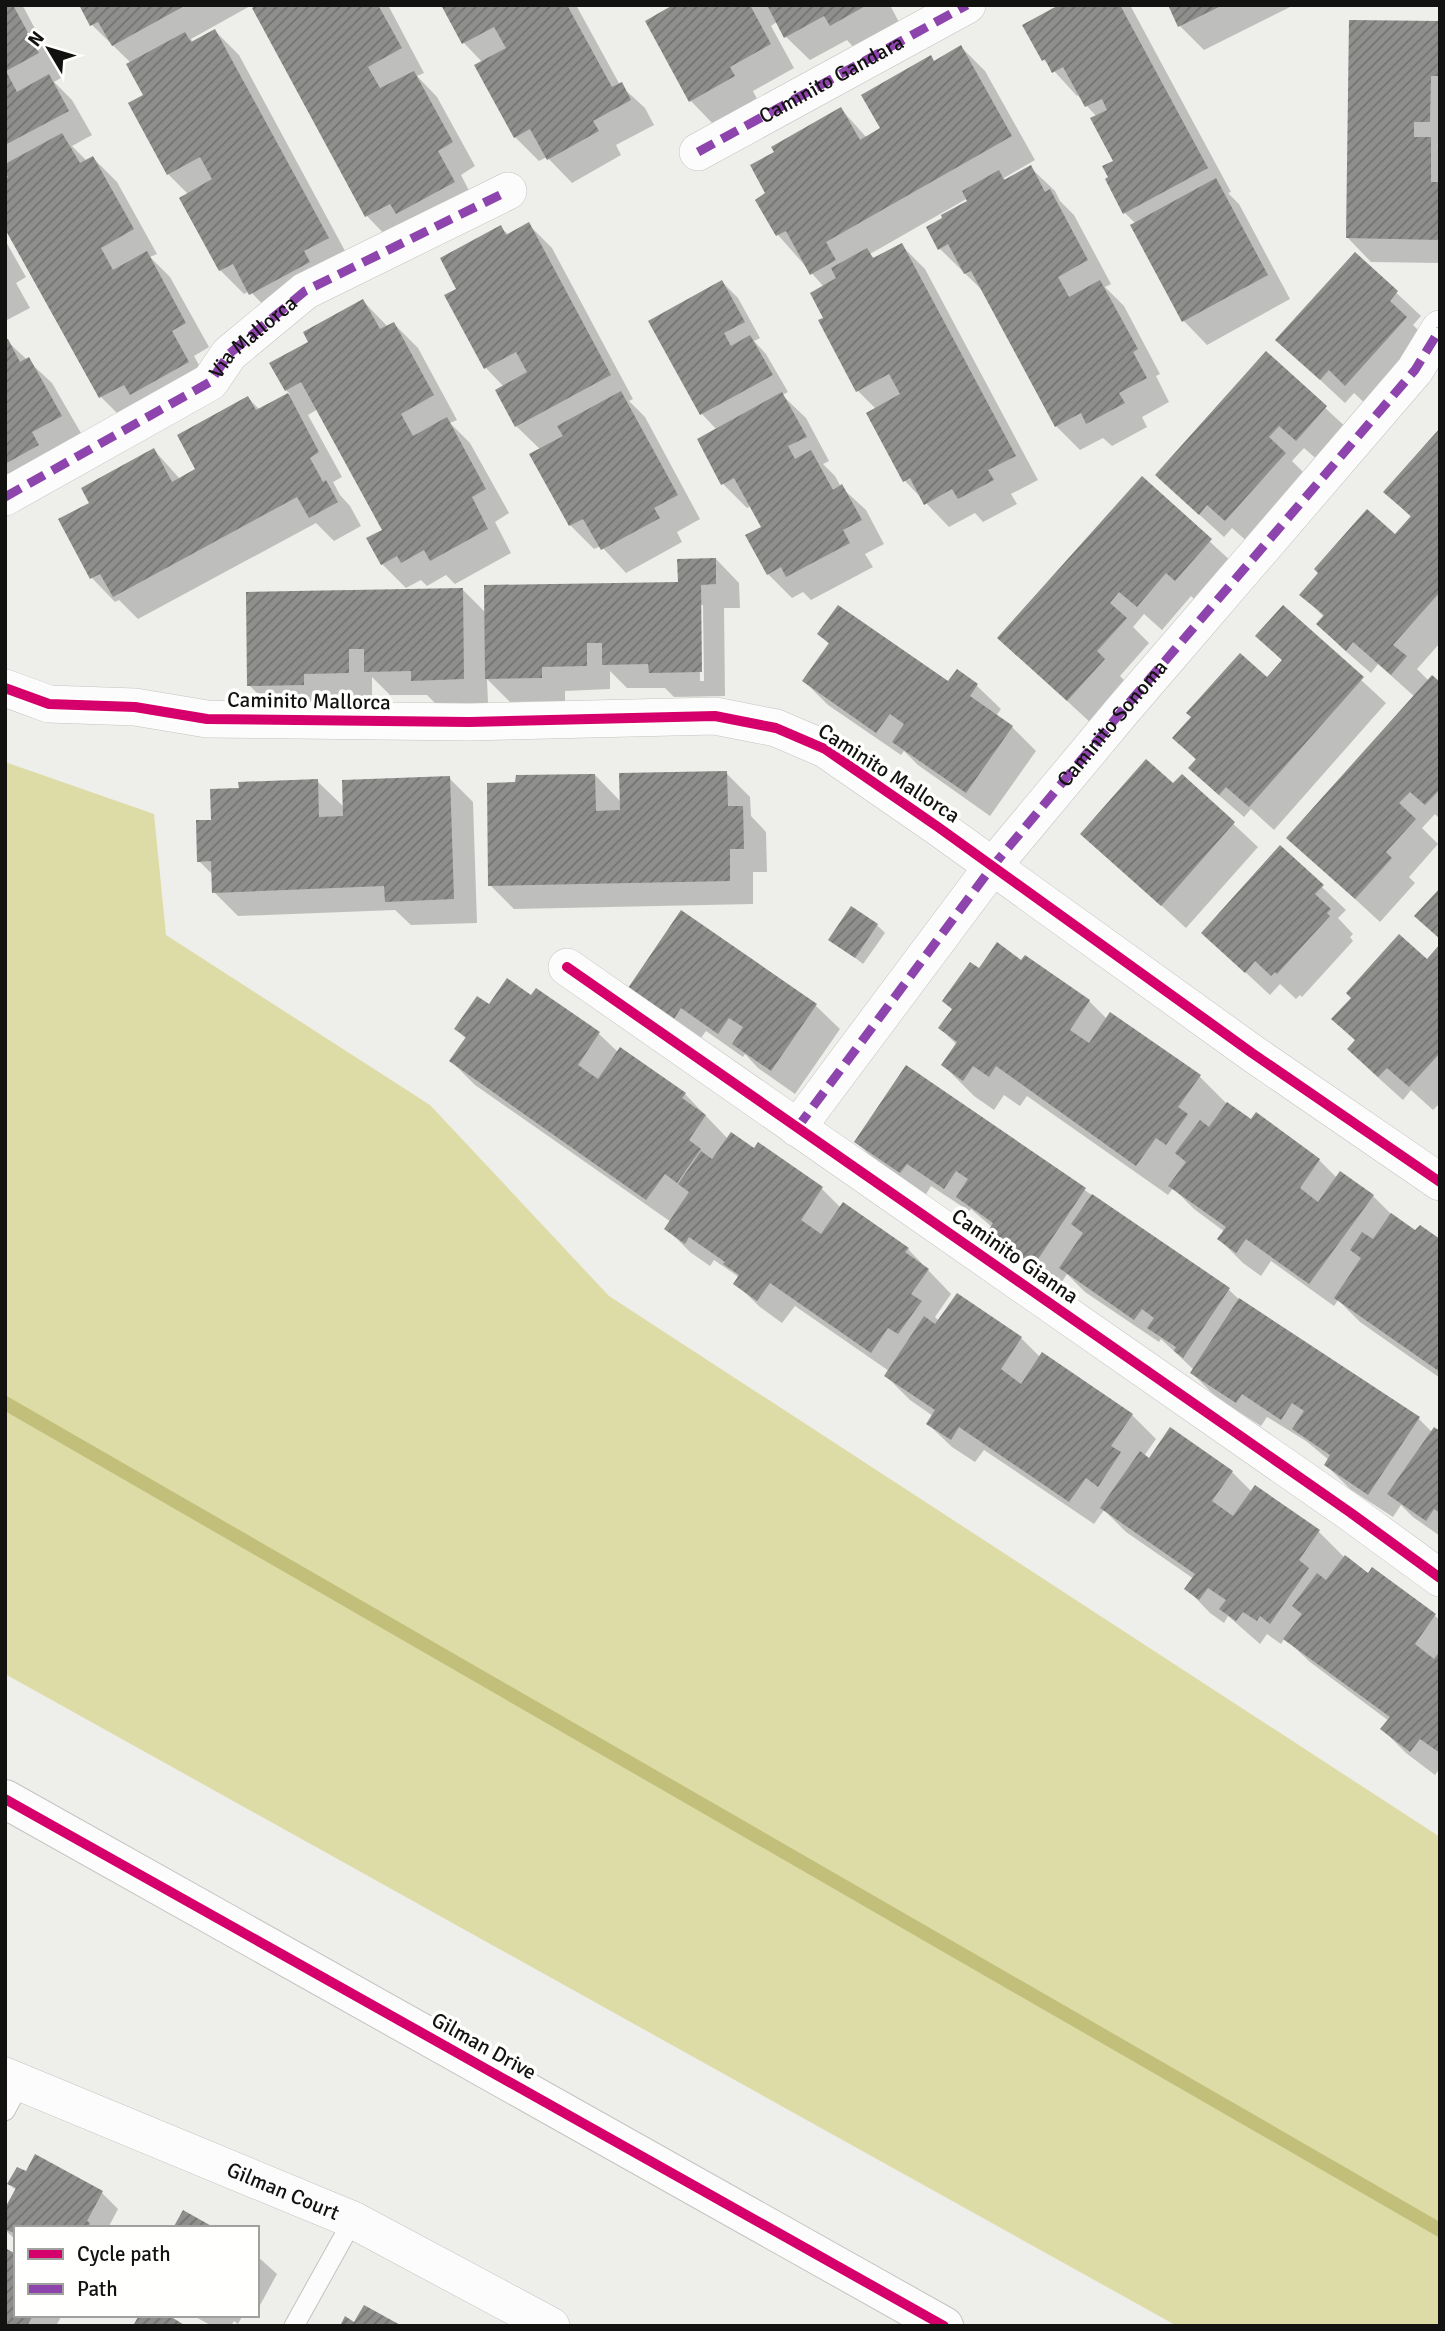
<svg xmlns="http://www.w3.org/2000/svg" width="1445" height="2331" font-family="Signika,sans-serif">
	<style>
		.green { fill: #dedca6 }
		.shadow { fill: #0003; fill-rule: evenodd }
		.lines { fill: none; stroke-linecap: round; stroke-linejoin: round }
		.stream { stroke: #c1bf79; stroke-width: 14 }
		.building { fill: url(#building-hatch) }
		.lane-casing { stroke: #c3c3c1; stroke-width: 21 }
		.street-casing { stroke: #c3c3c1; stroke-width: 38 }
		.secondary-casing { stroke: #c3c3c1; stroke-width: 40 }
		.lane { stroke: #fcfcfc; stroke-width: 19 }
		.street { stroke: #fcfcfc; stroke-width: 37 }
		.secondary { stroke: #fcfcfc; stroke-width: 38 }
		.quiet { stroke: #8e44ad; stroke-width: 9; stroke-dasharray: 18 9; stroke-linecap: butt }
		.cycleway-casing { stroke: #fffffe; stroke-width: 15 }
		.cycleway { stroke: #d6006c; stroke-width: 10 }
		.labels { text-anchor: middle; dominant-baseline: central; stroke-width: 7; stroke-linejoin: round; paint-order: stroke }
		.street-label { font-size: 21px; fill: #121210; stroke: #fffffe }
	</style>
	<defs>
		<pattern id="building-hatch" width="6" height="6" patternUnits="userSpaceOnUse" patternTransform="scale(1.75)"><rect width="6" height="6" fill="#8f8f8d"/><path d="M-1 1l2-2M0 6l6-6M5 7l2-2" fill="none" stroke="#737372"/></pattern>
	</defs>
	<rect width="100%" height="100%" fill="#eeeeeb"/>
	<!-- green -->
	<polygon class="green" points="5,762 154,814 166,935 430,1105 609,1296 1440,1837 1440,2326 1177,2326 5,1674"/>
	<!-- shadow -->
	<g class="shadow">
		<polygon points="5,5 21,5 24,8 61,78 54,82 72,100 92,135 72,146 87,161 93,158 117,182 157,254 150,257 170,277 209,347 194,356 211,387 125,421 101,397 5,225"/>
		<polygon points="81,5 252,5 191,39 193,42 215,31 239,55 351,262 275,317 250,291 244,294 220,270 188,194 168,174 145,96 131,63 92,25"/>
		<polygon points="260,5 388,5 424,73 417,76 437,97 475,166 461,175 477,206 390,240 367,216 254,9"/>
		<polygon points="443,5 576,5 620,85 645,108 654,125 616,145 621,155 572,183 547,157 539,161 515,137 483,63 464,43"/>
		<polygon points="676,5 890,5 900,24 855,49 847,40 810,60 786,37 778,21 771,26 794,68 753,91 758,101 714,125 691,101"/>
		<polygon points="1063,5 1130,5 1231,192 1228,193 1239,204 1290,299 1207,345 1184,321 1136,224 1125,213 1116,162 1097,117 1087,106 1080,94 1077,96 1043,59"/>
		<polygon points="1170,5 1294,5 1204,50 1180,26"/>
		<polygon points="1440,22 1440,145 1437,145 1440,148 1440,263 1371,262 1348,238"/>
		<polygon points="961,47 985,71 1035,160 1004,178 1006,181 1031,168 1055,191 1060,201 1074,215 1111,284 1105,287 1124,306 1160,374 1156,376 1169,402 1142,417 1147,427 1112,446 1103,438 1080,450 1056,426 984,292 939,248 970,201 968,198 870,254 875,259 901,245 925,269 1038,480 1011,494 1017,504 983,522 975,513 949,527 905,481 868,413 876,409 858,391 825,318 824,287 778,235 758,200 767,194 776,152 841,109 867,138 882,129 935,62"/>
		<polygon points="528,224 552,248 633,399 629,401 645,417 700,519 677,532 682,542 626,573 601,546 594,549 570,525 541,450 516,426 504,387 486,368 447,296 459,289 500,227 509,235"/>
		<polygon points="5,240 26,277 16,283 30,308 5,321"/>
		<polygon points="1355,254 1421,316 1413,325 1430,342 1370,408 1354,393 1345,403 1277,340"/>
		<polygon points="722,282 738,298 760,338 754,341 766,354 788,392 782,395 806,418 829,461 823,464 835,476 841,487 866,510 884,544 865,554 873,567 811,600 803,592 792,598 768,574 763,528 751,506 747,508 723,484 699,440 717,430 702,414 651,321"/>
		<polygon points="363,301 388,327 394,324 418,348 457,420 450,423 470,443 509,513 495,522 511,553 455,584 446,575 427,586 421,580 406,588 382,564 385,531 318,409 308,415 342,477 333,482 340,495 350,506 361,526 334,541 316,523 138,619 119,600 115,602 92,578 91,503 154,450 180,479 198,470 248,398 260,410 290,394 286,390 311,343"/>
		<polygon points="7,341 52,383 85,440 5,500 5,342"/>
		<polygon points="1266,353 1350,431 1321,463 1304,448 1292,461 1309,478 1250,544 1232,528 1224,537 1181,498"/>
		<polygon points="1440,430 1440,643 1417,669 1429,681 1440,684 1440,819 1435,814 1422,828 1438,844 1409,877 1415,883 1380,922 1289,838 1415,697 1378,664 1371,673 1342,648 1318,624 1324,617 1302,595 1396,537 1412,518 1385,492"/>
		<polygon points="1142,479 1234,564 1199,604 1191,596 1162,630 1144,614 1133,627 1149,643 1120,676 1128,684 1092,724 999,638"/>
		<path d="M716,559L739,583L740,608H724L725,696L674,697L665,688H627L610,671V689L565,691V701L510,702L487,679L488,703L436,704L427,695H390L372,677V696L327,697V708L273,709L249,685L462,589L486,613L679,583ZM699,605H703L704,681H700Z"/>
		<polygon points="1283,608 1386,703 1274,830 1251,809 1244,817 1214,791 1191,768 1197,761 1175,738 1267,680 1283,661 1257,636"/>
		<polygon points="819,634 949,683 957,672 977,686 1001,709 996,716 1012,727 1036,751 990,816 918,765 904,751 901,755 828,705 804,681 830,645"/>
		<polygon points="726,773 750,797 751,816 766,832 767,872 753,872 753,904 514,909 490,885 595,775 622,803"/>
		<polygon points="1182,776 1258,847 1186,928 1082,833 1173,786"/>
		<polygon points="449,778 473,802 477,923 411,925 395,910 238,916 214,892 213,875 199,861 212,821 240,789 317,781 345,808"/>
		<polygon points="1281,848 1346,910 1338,918 1353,934 1350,937 1353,941 1302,997 1300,995 1296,999 1280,984 1270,995 1203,933"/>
		<polygon points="682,913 816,1006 840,1029 795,1094 758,1068 745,1054 743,1057 706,1031 698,1042 654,1011"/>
		<polygon points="877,925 885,933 863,964 831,939"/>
		<polygon points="1440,947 1440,1103 1433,1110 1411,1090 1403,1100 1373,1073 1349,1049 1356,1041 1334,1019 1427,961"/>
		<polygon points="1022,962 1089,1001 1107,1019 1199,1076 1228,1105 1251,1122 1319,1160 1337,1178 1373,1196 1394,1217 1416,1233 1440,1241 1440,1378 1360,1322 1338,1300 1334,1306 1271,1261 1261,1276 1243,1263 1219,1239 1225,1232 1194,1209 1173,1188 1168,1195 1027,1096 1020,1106 1004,1095 994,1110 974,1096 943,1065 957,1045 940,1028 953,1010 944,1001 979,970"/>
		<polygon points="536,990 599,1034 618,1052 685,1094 728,1139 754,1150 759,1144 822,1189 841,1208 908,1249 951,1294 935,1317 939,1321 957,1295 1021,1338 1041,1358 1042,1355 1132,1415 1156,1439 1144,1456 1149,1460 1232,1472 1252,1492 1255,1487 1319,1532 1343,1556 1369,1575 1373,1569 1435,1616 1440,1620 1440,1768 1435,1775 1406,1753 1382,1729 1389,1721 1310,1662 1290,1643 1284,1639 1281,1644 1267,1634 1260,1644 1228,1616 1224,1623 1210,1613 1187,1589 1194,1579 1126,1532 1104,1510 1094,1524 984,1450 975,1462 952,1447 928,1424 933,1416 910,1400 886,1376 889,1371 795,1306 782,1323 760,1307 736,1284 739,1278 736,1275 714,1260 710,1266 690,1252 666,1228 671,1222 475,1085 451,1061 466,1039 456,1029 489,1006 532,997"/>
		<polygon points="907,1067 1229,1290 1242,1302 1418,1418 1432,1432 1440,1433 1440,1536 1413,1517 1401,1505 1393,1517 1350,1489 1326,1465 1329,1460 1306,1441 1267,1417 1261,1426 1216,1397 1192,1373 1194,1370 1161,1339 1159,1342 1085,1292 1067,1274 1058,1288 1013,1256 989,1232 992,1227 971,1209 969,1211 931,1186 925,1196 880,1165 856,1142"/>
		<polygon points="9,2184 102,2193 118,2209 108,2228 16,2228 16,2240 5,2230 5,2211 17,2191"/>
		<polygon points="257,2256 277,2274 259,2307 257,2307"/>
		<polygon points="16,2315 62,2315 56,2326 5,2326"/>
		<polygon points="192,2315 243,2315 238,2324 234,2321 231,2326 212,2326"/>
	</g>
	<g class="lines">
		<!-- stream -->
		<polyline class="stream" points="5,1403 1440,2230"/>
	</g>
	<!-- building -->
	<g class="building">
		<polygon points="5,5 13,5 39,53 6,71 17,92 49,74 69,111 5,145"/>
		<polygon points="79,5 186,5 112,46 98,22 90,26"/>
		<polygon points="256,5 378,5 402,48 368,67 380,88 414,71 453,142 438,151 455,182 396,214 390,204 365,217 252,8"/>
		<polygon points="441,5 567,5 612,87 622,82 631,100 593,121 599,131 547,160 530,129 514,138 474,65 506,48 494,27 462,44"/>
		<polygon points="673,5 750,5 771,44 730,67 735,76 689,102 645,21"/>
		<polygon points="767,5 867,5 830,26 824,16 784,38"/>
		<polygon points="1059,5 1120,5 1208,168 1123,214 1105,179 1108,177 1102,166 1113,161 1090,118 1107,110 1102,99 1085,107 1063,67 1052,73 1045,59 1042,61 1022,25"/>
		<polygon points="1168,5 1223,5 1178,27"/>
		<polygon points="1349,20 1440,21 1440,76 1431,76 1430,122 1414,122 1414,137 1431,137 1431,182 1440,182 1440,240 1346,238"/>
		<polygon points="215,29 329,238 304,251 310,262 249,295 233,264 219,271 179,198 212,179 200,157 167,175 128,103 143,95 126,64 185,32 191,42"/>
		<polygon points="961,45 1012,136 826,242 836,260 810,275 786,231 776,236 755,200 765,193 750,165 774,152 771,147 841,107 860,140 880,128 861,95 931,55 934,61"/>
		<polygon points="62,133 80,163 93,156 134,229 101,248 113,270 147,251 186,323 172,331 189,362 130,395 124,385 99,398 5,229 5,178 8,177 5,172 5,164"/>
		<polygon points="1031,165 1045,192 1050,189 1088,260 1058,277 1069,297 1100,280 1138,349 1133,352 1147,378 1119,393 1125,403 1086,424 1081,413 1055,427 971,271 964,274 948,244 938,250 926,227 942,218 941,215 967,201 962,191 999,170 1004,180"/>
		<polygon points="1216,178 1268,275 1182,322 1130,225"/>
		<polygon points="529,222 611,375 515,427 495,390 527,372 516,352 484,369 444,295 456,289 440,258 501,225 506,235"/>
		<polygon points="902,243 1016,456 988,470 994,480 958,499 952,489 924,505 910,478 903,482 866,413 900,394 889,374 856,392 818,320 823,318 810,293 836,278 831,268 867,248 873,258"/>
		<polygon points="1355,252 1398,291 1390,301 1407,317 1345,386 1329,370 1320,380 1275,340"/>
		<polygon points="722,280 745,322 724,333 731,346 750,335 773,375 700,415 648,321"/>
		<polygon points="363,299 380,329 394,322 434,395 401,414 413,436 447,417 486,489 472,497 488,529 430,561 424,550 401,563 397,556 381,565 366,538 382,530 301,382 285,391 269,363 308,342 303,332"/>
		<polygon points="8,339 20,362 29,357 62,416 32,432 39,445 5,464 5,340"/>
		<polygon points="1266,351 1327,406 1296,441 1279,426 1269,437 1286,453 1225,521 1207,505 1199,515 1155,475"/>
		<polygon points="621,391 678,495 654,508 660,518 601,550 583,519 569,526 529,454 563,436 557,426"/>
		<polygon points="782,392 807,437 788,446 795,459 811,450 833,490 842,484 862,520 843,530 850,543 786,577 781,567 767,575 745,535 761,527 734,478 721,485 697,439"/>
		<polygon points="288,393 319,452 310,458 323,482 326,480 338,502 309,518 297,497 113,597 100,574 90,579 58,519 89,503 81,488 154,448 172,482 195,469 177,435 248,396 256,410"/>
		<polygon points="1440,428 1440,592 1393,645 1407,656 1391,675 1353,642 1346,651 1316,624 1324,615 1299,595 1318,573 1314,569 1367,509 1395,534 1411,516 1383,492"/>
		<polygon points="1142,476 1212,539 1175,581 1166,573 1137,607 1119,592 1110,603 1127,618 1097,651 1105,659 1067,701 997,638"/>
		<polygon points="716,558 716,584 701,585 702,672 649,673 648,664 602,665 602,643 587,643 587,666 542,667 542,678 485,679 484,585 678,582 677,559"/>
		<polygon points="463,588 464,679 411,681 411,671 364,672 364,649 349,649 349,673 304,674 304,685 247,686 246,592"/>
		<polygon points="838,605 948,681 957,669 978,684 970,696 1013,726 966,793 892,742 904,724 890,714 876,733 802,681 829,643 817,634"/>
		<polygon points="1283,605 1364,677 1249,807 1226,787 1219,795 1188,768 1196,759 1172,738 1191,717 1186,713 1240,653 1267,677 1282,660 1255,636"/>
		<polygon points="1432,675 1440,682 1440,789 1425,805 1410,792 1399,803 1416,819 1386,852 1392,858 1355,899 1286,838"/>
		<polygon points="1146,759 1173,783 1182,774 1235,822 1161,906 1080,834"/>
		<polygon points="727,771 728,806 743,806 744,849 730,849 730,881 488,886 487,783 515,782 516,775 595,774 596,811 620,810 619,773"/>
		<polygon points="450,776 454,899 385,902 384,886 212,893 211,861 197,862 196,820 211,820 210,789 239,788 238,782 318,779 319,817 343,816 342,780"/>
		<polygon points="1280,845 1324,885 1315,894 1331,909 1327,913 1330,916 1277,974 1275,972 1271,976 1255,961 1245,973 1201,933"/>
		<polygon points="1440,888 1440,939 1414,916"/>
		<polygon points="851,906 878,924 855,958 828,940"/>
		<polygon points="681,910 817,1004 771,1071 732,1044 743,1027 729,1018 718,1034 681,1008 674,1019 628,988"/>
		<polygon points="1399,934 1427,959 1440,944 1440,1053 1409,1087 1387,1068 1378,1077 1347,1049 1355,1040 1331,1019 1351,998 1346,993"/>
		<polygon points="997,942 1021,960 1025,955 1090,1000 1070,1030 1089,1043 1110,1012 1201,1075 1178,1107 1188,1114 1166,1145 1156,1138 1136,1166 996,1066 989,1077 973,1066 963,1081 941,1065 957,1042 938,1028 952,1009 942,1001 970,962 979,968"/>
		<polygon points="507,978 531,995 536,988 600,1032 578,1065 598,1079 620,1047 686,1093 682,1098 706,1115 689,1140 701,1149 677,1183 665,1174 646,1200 449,1061 466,1037 454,1029 477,996 489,1004"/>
		<polygon points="906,1065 1086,1188 1034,1265 987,1233 993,1223 956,1197 968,1179 956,1171 944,1189 907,1164 900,1173 854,1142"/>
		<polygon points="1227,1102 1251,1119 1256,1112 1320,1159 1300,1188 1318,1202 1340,1171 1374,1195 1309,1284 1246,1239 1236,1253 1217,1239 1226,1227 1168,1186 1186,1162 1175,1153 1200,1120 1209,1127"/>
		<polygon points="731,1132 754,1148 758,1142 823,1187 801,1220 821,1234 843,1202 909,1248 905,1252 929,1269 911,1294 922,1301 898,1334 888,1328 871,1353 770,1283 757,1301 733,1284 739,1275 723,1264 725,1262 689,1237 685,1244 664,1229 689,1192 678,1184 701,1151 712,1159"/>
		<polygon points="1092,1194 1230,1288 1183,1358 1174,1351 1176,1347 1147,1328 1154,1318 1142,1309 1134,1320 1059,1268 1083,1233 1071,1224"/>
		<polygon points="1391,1213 1415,1230 1420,1225 1440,1239 1440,1372 1334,1298 1361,1258 1350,1250 1362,1232 1373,1239"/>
		<polygon points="957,1293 1022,1337 1001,1369 1021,1384 1042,1352 1133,1414 1111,1446 1121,1452 1098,1487 1086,1478 1069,1502 959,1427 951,1440 926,1424 935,1410 884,1376 924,1316 935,1324"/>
		<polygon points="1239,1298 1420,1417 1368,1495 1324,1465 1330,1455 1292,1429 1304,1411 1292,1403 1281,1420 1242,1394 1236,1403 1190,1373"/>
		<polygon points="1170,1427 1233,1471 1212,1501 1233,1516 1255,1485 1320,1530 1299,1560 1309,1568 1270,1624 1260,1616 1257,1621 1243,1612 1236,1621 1219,1609 1226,1600 1208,1588 1199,1600 1184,1589 1195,1574 1100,1508 1140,1451 1149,1458"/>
		<polygon points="1434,1427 1440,1431 1440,1513 1434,1509 1426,1521 1387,1494"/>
		<polygon points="1345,1555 1368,1573 1372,1567 1436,1614 1415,1644 1434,1659 1440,1651 1440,1753 1420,1739 1410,1752 1380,1729 1390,1717 1283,1639 1302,1614 1292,1606 1317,1573 1326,1580"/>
		<polygon points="35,2154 103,2191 87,2221 90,2223 88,2228 16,2228 16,2234 5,2229 5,2208 16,2188 7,2184 17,2167 26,2171"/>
		<polygon points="183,2210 215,2228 173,2228"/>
		<polygon points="5,2248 16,2254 16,2315 37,2315 35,2318 32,2317 27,2326 5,2326"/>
		<polygon points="364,2305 402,2326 340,2326 345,2316 354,2322"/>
		<polygon points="139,2315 168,2315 186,2326 133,2326"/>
	</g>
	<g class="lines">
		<defs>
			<g id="lane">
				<polyline points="5,2111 20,2083"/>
				<polyline points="294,2326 353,2220"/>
			</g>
			<g id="street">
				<path id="s1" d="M698,152L967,5"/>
				<path id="s2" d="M5,497L210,382L229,354L305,291L508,191"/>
				<polyline points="5,688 49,704 135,707 207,719 469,722 715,716 776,728 825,749 938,827 1252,1053 1440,1182"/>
				<polyline points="567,967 1351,1513 1440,1578"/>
				<path id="s3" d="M797,1128L992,867L1122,711L1415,370L1440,329"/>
				<path id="s4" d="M5,2076L353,2220L551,2326"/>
			</g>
			<polyline id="secondary" points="5,1799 944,2326"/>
		</defs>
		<!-- lane casing -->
		<use href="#lane" class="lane-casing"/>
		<!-- street casing -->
		<use href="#street" class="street-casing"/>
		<!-- secondary casing -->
		<use href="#secondary" class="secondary-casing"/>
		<!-- lane -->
		<use href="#lane" class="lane"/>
		<!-- street -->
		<use href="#street" class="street"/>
		<!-- secondary -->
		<use href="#secondary" class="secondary"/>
		<!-- quiet -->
		<g class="quiet">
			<polyline points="698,152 967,5"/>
			<polyline points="5,497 210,382 229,354 305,291 508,191"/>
			<polyline points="797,1128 992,867 1122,711 1415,370 1440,329"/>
		</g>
		<defs>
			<g id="cycleway">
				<polyline points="5,688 49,704 135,707 207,719 469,722 715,716 776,728 825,749 938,827 1252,1053 1440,1182"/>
				<polyline points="567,967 1351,1513 1440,1578"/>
				<polyline points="5,1799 944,2326"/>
			</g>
		</defs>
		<!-- cycleway casing -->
		<use href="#cycleway" class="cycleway-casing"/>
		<!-- cycleway -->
		<use href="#cycleway" class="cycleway"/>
	</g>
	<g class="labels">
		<!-- street labels -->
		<g class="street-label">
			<text stroke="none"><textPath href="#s1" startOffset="152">Caminito Gandara</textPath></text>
			<text stroke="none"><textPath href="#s2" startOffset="298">Via Mallorca</textPath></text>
			<text transform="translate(309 701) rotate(1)">Caminito Mallorca</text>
			<text stroke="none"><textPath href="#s3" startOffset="513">Caminito Sonoma</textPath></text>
			<text transform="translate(889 773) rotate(33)">Caminito Mallorca</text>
			<text transform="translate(1015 1256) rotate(35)">Caminito Gianna</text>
			<text transform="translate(484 2046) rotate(29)">Gilman Drive</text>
			<text stroke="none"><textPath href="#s4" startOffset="301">Gilman Court</textPath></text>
		</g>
	</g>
	<!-- border -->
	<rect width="1445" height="2331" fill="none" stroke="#121210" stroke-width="14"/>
	<!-- legend -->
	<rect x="14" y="2226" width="245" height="91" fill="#fffffe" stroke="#a0a09f" stroke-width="2"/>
	<rect x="28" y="2249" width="35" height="10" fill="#d6006c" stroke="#a0a09f" stroke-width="2"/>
	<text x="77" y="2261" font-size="21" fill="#121210">Cycle path</text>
	<rect x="28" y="2284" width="35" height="10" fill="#8e44ad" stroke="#a0a09f" stroke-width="2"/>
	<text x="77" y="2296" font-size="21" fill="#121210">Path</text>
	<!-- north arrow -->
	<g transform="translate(49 49) rotate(308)" stroke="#fffffe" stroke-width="5" paint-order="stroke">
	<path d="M0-5L12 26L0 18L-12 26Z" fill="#121210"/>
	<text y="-10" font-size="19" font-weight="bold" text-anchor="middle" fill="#121210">N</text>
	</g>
</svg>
